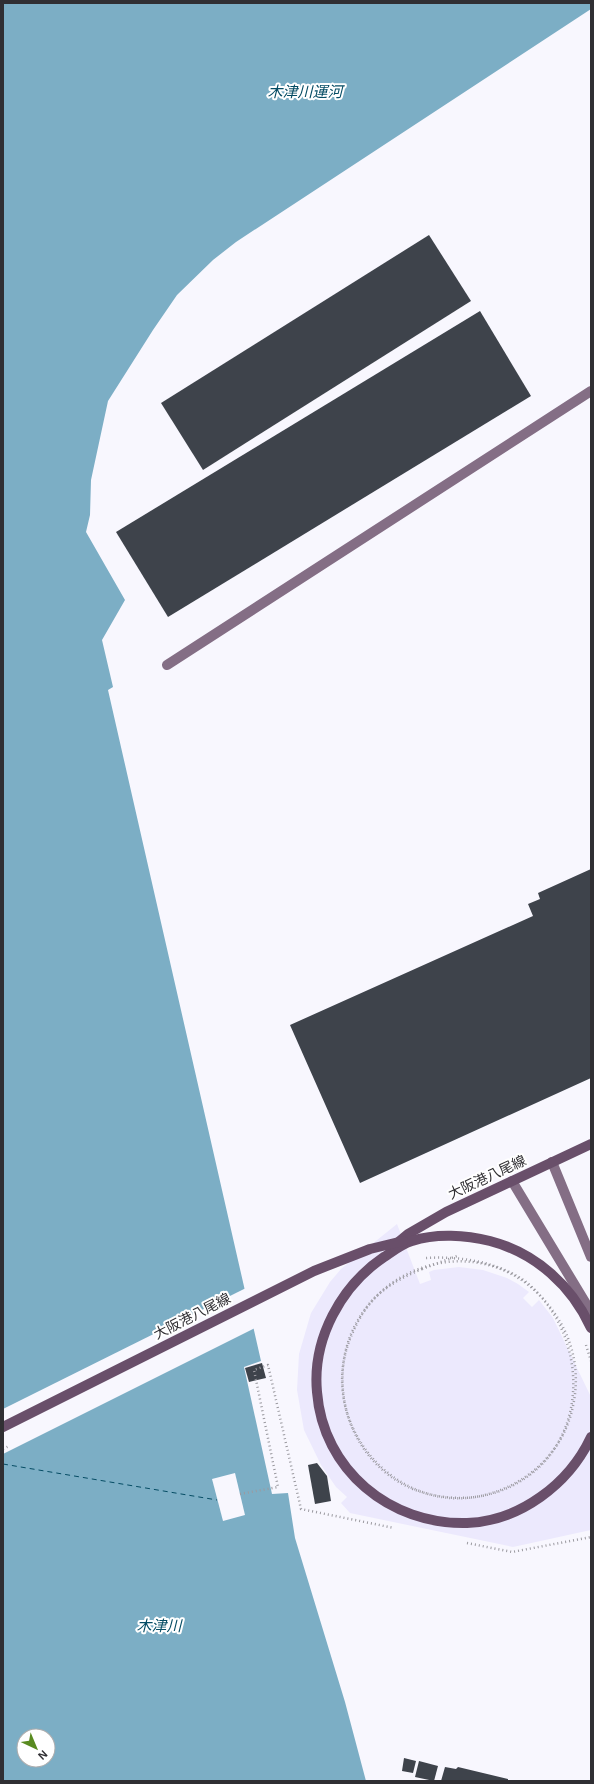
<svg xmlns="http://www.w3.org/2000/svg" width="594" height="1784" font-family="Arial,'Noto Sans JP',sans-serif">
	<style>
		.built { fill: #ece9fd }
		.water { fill: #7caec5; fill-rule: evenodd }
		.pier { fill: #f8f7fe }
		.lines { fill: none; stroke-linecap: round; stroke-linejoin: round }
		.ferry { stroke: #054c64; stroke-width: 1; stroke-dasharray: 5 4; stroke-linecap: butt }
		.building { fill: #3e434b }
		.path { stroke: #9b9aa0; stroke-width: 2.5; stroke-dasharray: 1 3; stroke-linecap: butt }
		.secondary { stroke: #846e85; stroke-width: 10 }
		.primary { stroke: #694f6a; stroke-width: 10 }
		.path-bridge { stroke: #9b9aa0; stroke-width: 2.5; stroke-dasharray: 1 3; stroke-linecap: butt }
		.primary-bridge { stroke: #694f6a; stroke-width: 10 }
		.labels { text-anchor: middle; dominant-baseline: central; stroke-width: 4; stroke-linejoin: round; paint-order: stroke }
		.street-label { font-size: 14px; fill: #302f33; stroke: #fff }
		.water-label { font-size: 15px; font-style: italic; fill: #054c64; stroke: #fff }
	</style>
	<rect width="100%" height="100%" fill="#f8f7fe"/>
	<!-- built -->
	<polygon class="built" points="397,1224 420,1284 431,1280 429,1272 434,1270 459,1267 483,1270 507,1278 518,1284 529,1292 523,1298 532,1307 539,1300 553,1318 591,1397 591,1530 513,1547 350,1513 341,1503 347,1497 336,1487 321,1465 304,1430 297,1390 299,1354 311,1313 330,1282 341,1269"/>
	<!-- water -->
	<path class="water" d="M3,3H591V9L236,242L213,260L177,295L153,330L108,401L91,480L90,515L86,532L125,600L102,640L113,687L108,690L261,1361L244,1367L272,1494L288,1493L295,1538L345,1702L366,1781H3ZM24,1736H48V1760H24Z"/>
	<!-- pier -->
	<g class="pier">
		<polygon points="246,1288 255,1328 3,1454 3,1409"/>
		<polygon points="235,1473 245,1515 223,1521 212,1479"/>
	</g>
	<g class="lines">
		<!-- ferry -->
		<polyline class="ferry" points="3,1464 217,1500"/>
	</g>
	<!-- building -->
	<g class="building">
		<polygon points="429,235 471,301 203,470 161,403"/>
		<polygon points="480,311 531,396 168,617 116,532"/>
		<polygon points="591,869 591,1078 360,1183 290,1025 533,916 528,904 540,899 538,893"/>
		<polygon points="262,1363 266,1378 249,1382 245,1368"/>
		<polygon points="317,1463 327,1476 331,1501 315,1504 308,1465"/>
		<polygon points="404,1758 416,1761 413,1773 402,1771"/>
		<polygon points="419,1761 438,1766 434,1781 415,1777"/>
		<polygon points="445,1767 456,1769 458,1767 508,1779 508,1781 441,1781"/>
	</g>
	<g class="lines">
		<!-- path -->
		<g class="path">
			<polyline points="422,1269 457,1256"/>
			<polyline points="586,1345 591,1361"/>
			<polyline points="240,1494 278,1487 254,1370 268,1365 301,1509 394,1528"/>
			<polyline points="467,1543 512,1552 591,1537"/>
		</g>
		<!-- secondary -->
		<g class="secondary">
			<polyline points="167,665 591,391"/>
			<polyline points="552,1162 591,1257"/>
			<polyline points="512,1181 591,1312"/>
		</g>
		<!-- primary -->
		<polyline class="primary" points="396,1244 408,1234 446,1212 591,1144"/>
		<!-- path-bridge -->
		<g class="path-bridge">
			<path d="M422,1269C406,1276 391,1283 378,1295C367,1305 359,1318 353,1332C310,1423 402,1527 498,1491C536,1477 565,1446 573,1406C580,1374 574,1341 555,1314C483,1208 325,1275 344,1399C350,1438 376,1474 413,1489C441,1500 472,1501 500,1491C592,1457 594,1337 525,1281C496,1261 459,1256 425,1258"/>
			<polyline points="3,1449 9,1446"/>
		</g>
		<!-- primary-bridge -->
		<g class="primary-bridge">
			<path d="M591,1328C572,1286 536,1253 490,1241C466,1235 436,1233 412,1241C402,1244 393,1251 384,1257C341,1286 312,1339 317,1392C323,1470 390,1525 467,1523C520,1521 569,1484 591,1437"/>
			<polyline points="3,1427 314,1271 370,1249 403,1241"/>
		</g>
	</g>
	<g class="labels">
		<!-- street labels -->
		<g class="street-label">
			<text transform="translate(487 1177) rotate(-25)">大阪港八尾線</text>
			<text transform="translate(192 1316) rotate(-27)">大阪港八尾線</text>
		</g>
		<!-- water labels -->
		<g class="water-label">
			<text x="305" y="91">木津川運河</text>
			<text x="159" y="1625">木津川</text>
		</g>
	</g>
	<!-- border -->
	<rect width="594" height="1784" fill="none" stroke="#302f33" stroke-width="8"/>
	<!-- north arrow -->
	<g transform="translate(36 1748) rotate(136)"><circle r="19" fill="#ffffff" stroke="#acacad"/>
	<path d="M0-3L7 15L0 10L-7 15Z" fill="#598b20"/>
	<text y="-6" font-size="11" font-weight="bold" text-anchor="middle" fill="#302f33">N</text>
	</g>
</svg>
